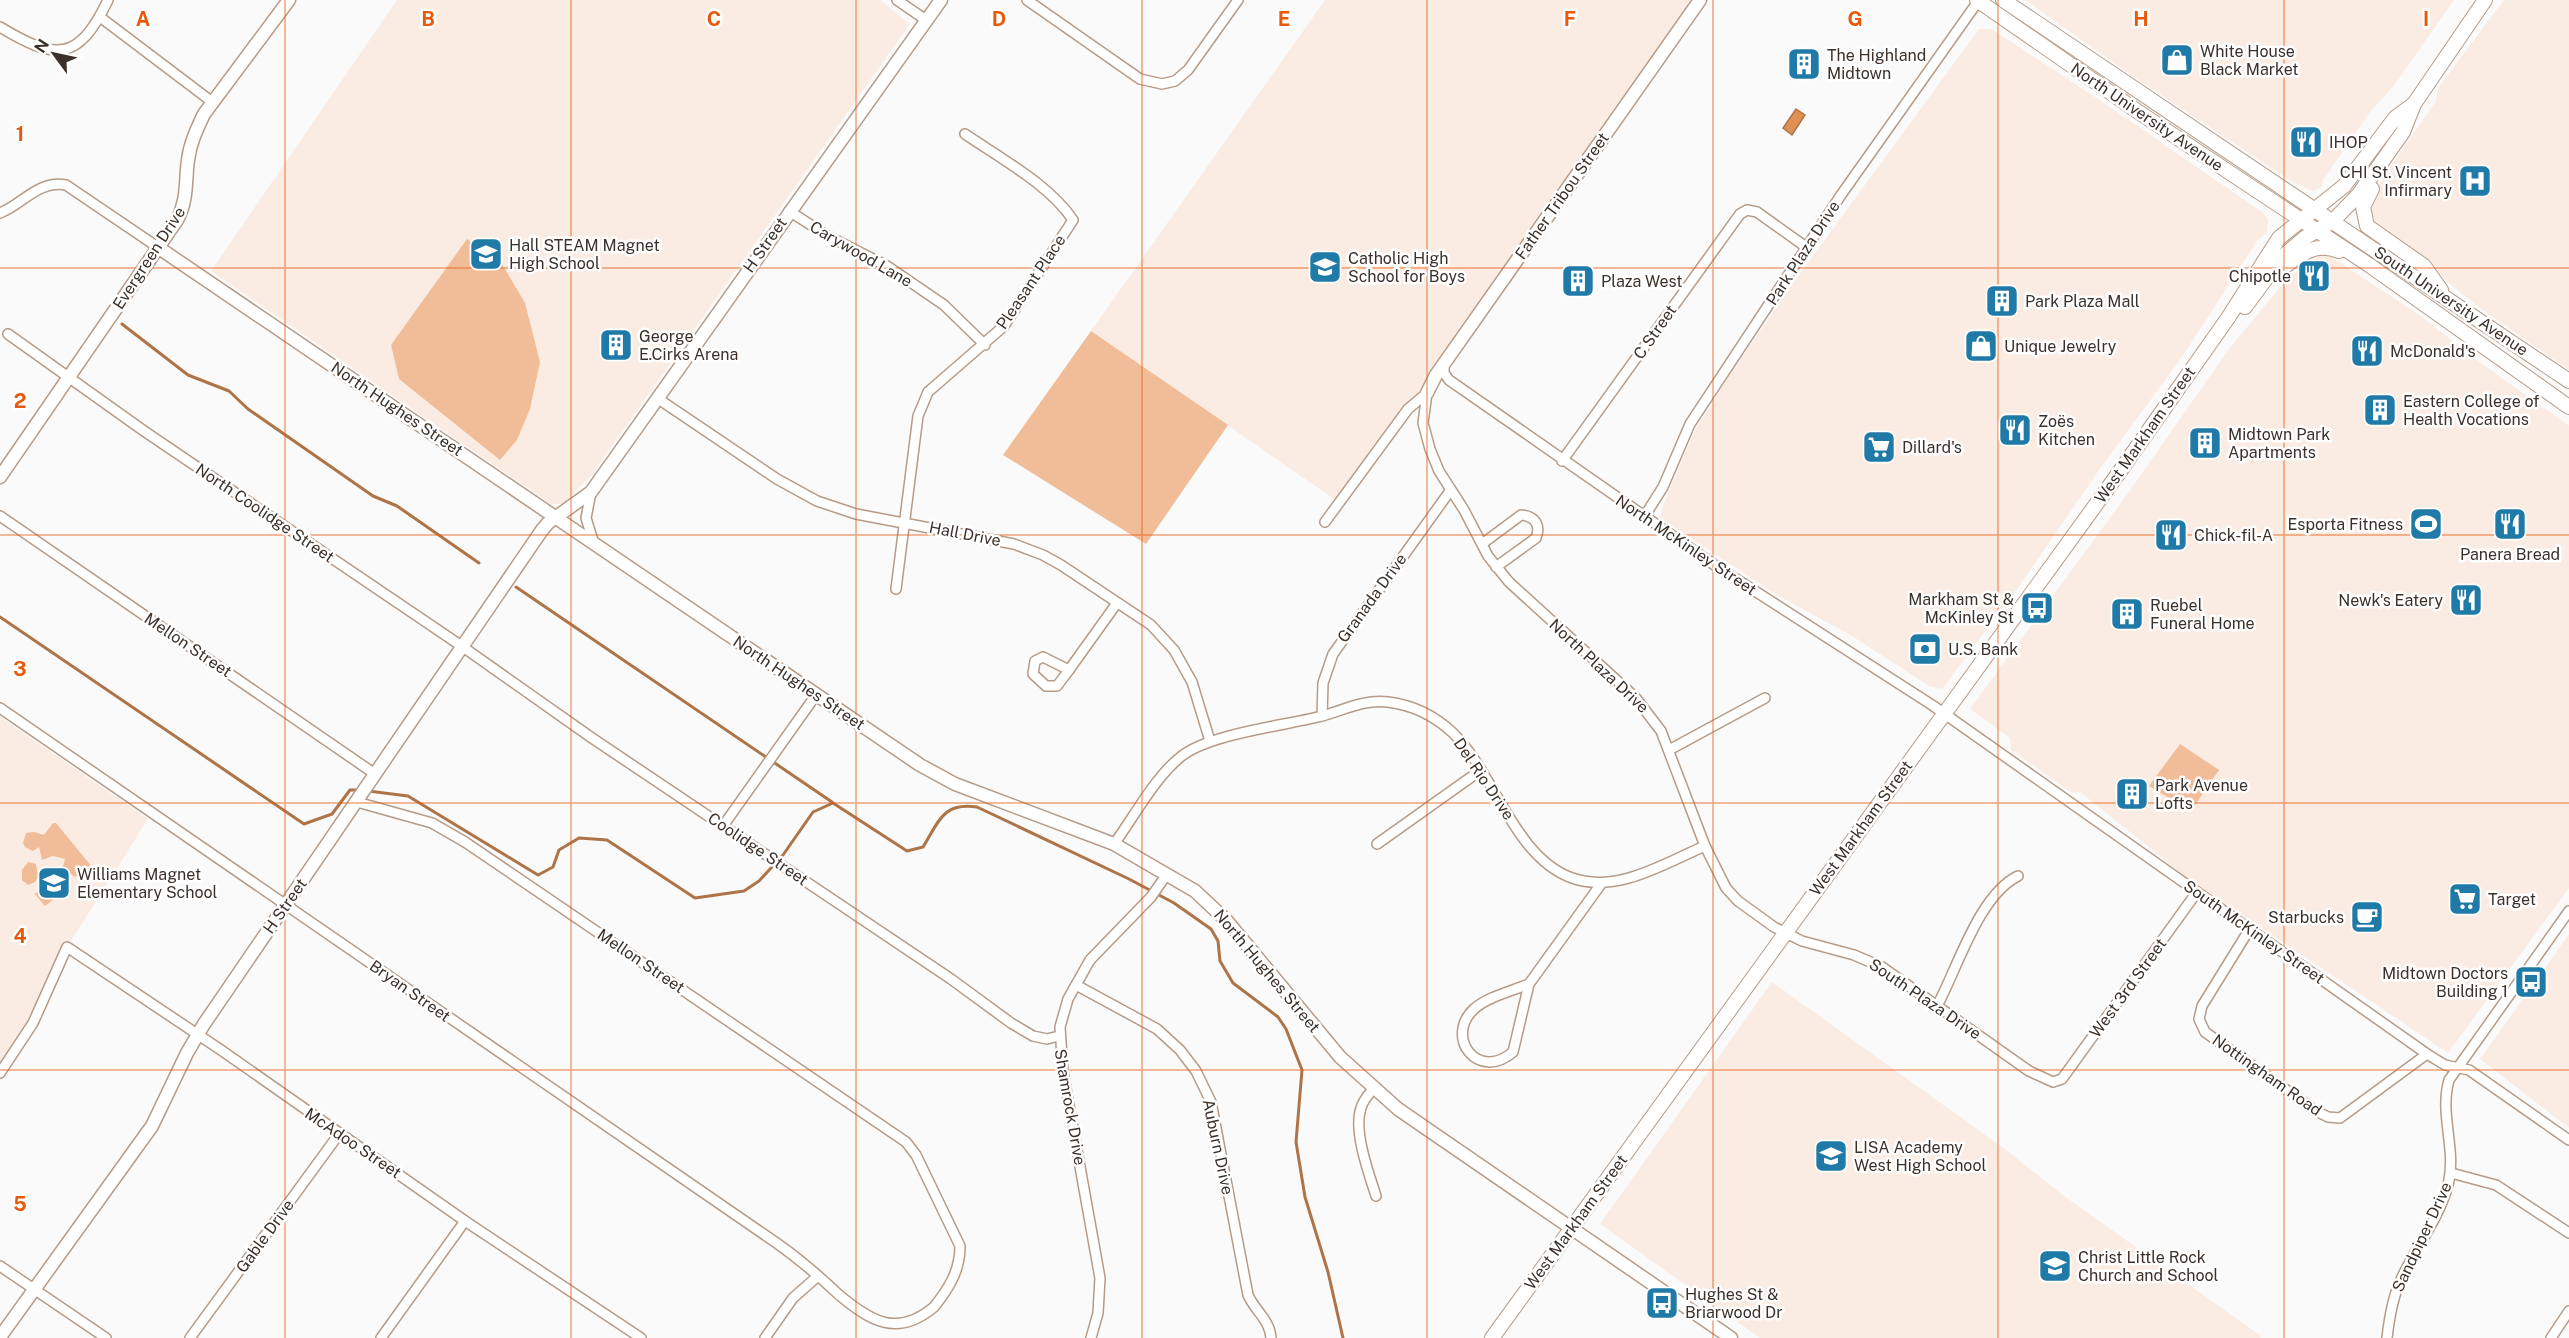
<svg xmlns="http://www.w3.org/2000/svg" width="2569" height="1338" font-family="'Public Sans',sans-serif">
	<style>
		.built { fill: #faece2 }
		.green { fill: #f1bd98 }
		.water { fill: #df9053; stroke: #ae7447; stroke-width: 1.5 }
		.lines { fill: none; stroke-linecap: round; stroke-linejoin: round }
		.stream { stroke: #ae7447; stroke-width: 3 }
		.minor-casing { stroke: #b59b88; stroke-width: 12 }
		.tertiary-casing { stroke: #b59b88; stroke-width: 15 }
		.secondary-casing { stroke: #b59b88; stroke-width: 16 }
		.minor { stroke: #fff; stroke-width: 9 }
		.tertiary { stroke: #fff; stroke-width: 12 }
		.secondary { stroke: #fff; stroke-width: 14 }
		.grid { fill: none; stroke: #e8590c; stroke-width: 1.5; stroke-opacity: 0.55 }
		.labels { text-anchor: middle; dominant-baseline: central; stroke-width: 5; stroke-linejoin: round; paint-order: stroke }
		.poi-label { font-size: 16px; fill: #3c312a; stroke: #fff; text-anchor: start }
		.street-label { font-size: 16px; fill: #3c312a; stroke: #fff }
		.grid-label { font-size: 20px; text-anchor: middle; font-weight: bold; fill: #e8590c; stroke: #fff; stroke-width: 5; stroke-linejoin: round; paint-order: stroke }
	</style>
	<rect width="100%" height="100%" fill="#fafafa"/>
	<!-- built -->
	<g class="built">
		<polygon points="397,0 880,0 910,24 590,477 563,504 551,504 211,271"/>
		<polygon points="1325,0 1700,0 1418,399 1340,503 1091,331"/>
		<polygon points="2025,0 2454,0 2393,87 2372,109 2323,180 2322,187 2313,191 2291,181 2131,75"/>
		<polygon points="2504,0 2569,0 2569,370 2477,306 2426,264 2372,226 2368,207 2371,197 2391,166 2436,101 2438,88"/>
		<polygon points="1979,29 1992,29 2101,101 2262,212 2268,219 2267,232 2257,241 2182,357 2099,470 2022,582 1942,689 1929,686 1852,636 1777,595 1660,518 1664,503 1695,430 1730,375 1794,282"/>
		<polygon points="2318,254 2333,258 2418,314 2485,366 2569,426 2569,888 2448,1053 2186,877 2080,792 2072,793 2011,750 2010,738 1970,709 2126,496 2229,349 2286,280"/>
		<polygon points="0,717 148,819 67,947 33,1023 0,1070"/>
		<polygon points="2569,934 2569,1128 2480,1059"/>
		<polygon points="1772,982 2006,1150 2064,1196 2261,1336 2260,1338 1760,1338 1600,1224"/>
	</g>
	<!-- green -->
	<g class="green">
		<polygon points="467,239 502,264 525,303 540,362 530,409 517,440 500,460 399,379 391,345"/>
		<polygon points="1091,331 1228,425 1146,544 1003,455"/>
		<polygon points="2180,744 2219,770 2195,805 2184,807 2149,786"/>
		<polygon points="53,823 56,823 92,867 78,877 73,876 63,867 65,859 53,856 42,860 39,847 33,851 25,847 23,843 26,833 34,832 44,835"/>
		<polygon points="28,862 36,864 38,877 35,882 28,885 22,880 22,870"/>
		<polygon points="57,876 67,889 45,906 35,894"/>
	</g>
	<!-- water -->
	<polygon class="water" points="1796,109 1805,115 1792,135 1783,128"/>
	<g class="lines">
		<!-- stream -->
		<g class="stream">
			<polyline points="122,324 188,375 229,391 248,409 373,496 397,506 479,563"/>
			<polyline points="516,587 832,802"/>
			<polyline points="0,617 304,824 332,814 350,790 358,790"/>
			<path d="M368,791L408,796L538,875L553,867L559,850L579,838L607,840L695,898L744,891L759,881L783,855L813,812L833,803L907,851L923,847C939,821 943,802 977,807L1129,879L1174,903L1201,922L1211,929L1218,941L1220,961L1233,983L1278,1017L1286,1029L1302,1070L1296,1142L1305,1197L1328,1272L1343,1338"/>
		</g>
		<defs>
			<g id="minor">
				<polyline points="897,0 926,20"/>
				<polyline points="1027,0 1140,79 1162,84 1175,81 1188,70 1238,0"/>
				<polyline points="100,17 211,101"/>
				<path d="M0,27C55,60 78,63 108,0"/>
				<polyline points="789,211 828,236 887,266 944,305 985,345"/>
				<path d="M0,213C23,204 38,180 66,185L159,248"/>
				<polyline points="8,334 144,431 463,647 592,738 951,979 1011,1023 1033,1036 1047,1039 1059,1036"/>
				<polyline points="1444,365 1444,373 1449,380 1716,566 1932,705 2427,1054 2445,1065 2469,1070 2569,1140"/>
				<polyline points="1427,393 1423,423 1430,449 1439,471 1464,510 1488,556 1509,582 1635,697 1661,731 1705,846 1726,888 1738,901 1774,927 1802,941 1854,955 1882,967 2029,1071 2053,1082 2062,1079 2197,892"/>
				<polyline points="657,398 777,479 817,501 856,514 1014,544 1043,555 1061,565 1151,625 1174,650 1192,682 1210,741"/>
				<polyline points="1562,461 1740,214 1747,210 1757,212 1806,247"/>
				<polyline points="591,492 586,518 594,544"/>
				<polyline points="0,516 375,774"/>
				<polyline points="1644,517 1663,487 1690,424 1841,195 1979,0"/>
				<polyline points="1325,522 1408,409 1427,393"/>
				<path d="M1482,544L1521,515C1535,516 1541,525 1536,538L1496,567"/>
				<path d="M896,589L918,416L928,392L1004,326L1073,220C1050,185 1000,158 965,134"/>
				<polygon points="1043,657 1069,670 1057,686 1046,686 1033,674 1035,661"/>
				<polyline points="1069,670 1117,603"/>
				<path d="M0,708L778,1244C799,1259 819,1276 838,1294C870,1321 897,1338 934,1307C949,1288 960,1271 960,1246L916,1155L906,1142L465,842L432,823L357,802"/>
				<polyline points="1322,716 1323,683 1333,654 1450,491"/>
				<polyline points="1669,750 1765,698"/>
				<polyline points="723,826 816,695"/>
				<path d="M1114,844C1134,817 1156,775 1183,755C1212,734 1281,726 1318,717C1343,711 1362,699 1388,702C1413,705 1435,716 1453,733C1495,774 1514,857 1572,878C1617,894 1665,863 1705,846"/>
				<polyline points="1377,844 1481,770"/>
				<polyline points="2249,930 2202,1006 2199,1019 2205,1032 2316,1111 2328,1117 2340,1118 2427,1054"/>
				<path d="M1529,984L1513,1052C1478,1082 1444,1037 1474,1009C1487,997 1512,991 1529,984Z"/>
				<polyline points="1529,984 1601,884"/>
				<path d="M1076,985L1157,1029L1180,1050L1196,1071L1211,1102L1248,1295C1255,1311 1270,1320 1271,1338"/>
				<path d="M1937,1006C1958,967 1979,895 2018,876"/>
				<polyline points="0,1073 33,1023 67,947 221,1050 465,1221 641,1338"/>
				<path d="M1374,1088C1369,1094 1363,1100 1361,1108C1353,1131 1369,1174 1376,1196"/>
				<polyline points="2451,1173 2496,1185 2569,1233"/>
				<polyline points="0,1266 106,1338"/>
				<polyline points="190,1338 339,1134"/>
				<polyline points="381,1338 465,1221"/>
				<polyline points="765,1338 793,1298 818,1276"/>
				<polyline points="1091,1338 1098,1313 1100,1278 1063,1072 1060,1027 1068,999 1090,960 1151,897 1167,874"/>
				<path d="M2387,1338C2389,1320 2392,1301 2399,1284C2413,1250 2439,1220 2448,1185C2457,1149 2439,1115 2449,1080L2569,911"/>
				<polyline points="2551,1338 2569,1311"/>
			</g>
			<g id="tertiary">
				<polyline points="159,248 920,765 955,784 1114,844 1195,891 1227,921 1340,1057 1398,1109 1731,1338"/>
				<polyline points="1427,393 1436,375 1700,0"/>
				<path d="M0,477L177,220C188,200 185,181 188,160C190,143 197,129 204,114L289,0"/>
				<polyline points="0,1337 152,1126 187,1053 204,1024 542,530 548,523 591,492 941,0"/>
			</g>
			<g id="secondary">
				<polyline points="1977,0 2140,113 2369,265 2569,407"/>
				<polyline points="2003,0 2569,381"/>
				<polyline points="2372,189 2363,207 2367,226 2424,266 2441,290"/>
				<path d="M2279,271C2298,256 2314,241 2339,251"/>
				<polyline points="2245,307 2282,257 2306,237 2333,221 2359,194 2403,132 2414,104 2485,0"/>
				<polyline points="1492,1338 2113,481 2228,318 2279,238 2344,186 2395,118 2414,104"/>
			</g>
		</defs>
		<!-- minor casing -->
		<use href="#minor" class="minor-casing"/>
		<!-- tertiary casing -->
		<use href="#tertiary" class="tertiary-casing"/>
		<!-- secondary casing -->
		<use href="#secondary" class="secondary-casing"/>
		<!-- minor -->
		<use href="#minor" class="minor"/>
		<!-- tertiary -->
		<use href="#tertiary" class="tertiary"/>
		<!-- secondary -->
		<use href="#secondary" class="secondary"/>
	</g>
	<!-- grid -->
	<path class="grid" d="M285,0V1338M571,0V1338M856,0V1338M1142,0V1338M1427,0V1338M1713,0V1338M1998,0V1338M2284,0V1338M0,268H2569M0,535H2569M0,803H2569M0,1070H2569"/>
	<!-- icons -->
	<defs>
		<symbol id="shop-square" viewBox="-11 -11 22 22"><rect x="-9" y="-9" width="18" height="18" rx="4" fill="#207aa8" stroke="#fff"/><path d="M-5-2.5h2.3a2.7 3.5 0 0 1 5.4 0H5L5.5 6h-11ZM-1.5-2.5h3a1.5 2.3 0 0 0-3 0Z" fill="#fff"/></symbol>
		<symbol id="building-square" viewBox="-11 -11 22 22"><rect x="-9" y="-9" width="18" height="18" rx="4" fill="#207aa8" stroke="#fff"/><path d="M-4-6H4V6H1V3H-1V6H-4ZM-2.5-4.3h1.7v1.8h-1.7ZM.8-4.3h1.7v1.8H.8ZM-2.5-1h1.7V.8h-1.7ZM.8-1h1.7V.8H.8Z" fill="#fff"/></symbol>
		<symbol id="restaurant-square" viewBox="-11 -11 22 22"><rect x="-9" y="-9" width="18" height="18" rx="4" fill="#207aa8" stroke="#fff"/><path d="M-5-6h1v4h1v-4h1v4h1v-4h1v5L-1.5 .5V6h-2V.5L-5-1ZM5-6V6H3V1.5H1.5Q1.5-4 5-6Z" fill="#fff"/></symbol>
		<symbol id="hospital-square" viewBox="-11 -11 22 22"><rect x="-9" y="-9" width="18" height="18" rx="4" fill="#207aa8" stroke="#fff"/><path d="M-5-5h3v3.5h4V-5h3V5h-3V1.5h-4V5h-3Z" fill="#fff"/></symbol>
		<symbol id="school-square" viewBox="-11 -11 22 22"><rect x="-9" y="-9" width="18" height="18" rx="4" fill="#207aa8" stroke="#fff"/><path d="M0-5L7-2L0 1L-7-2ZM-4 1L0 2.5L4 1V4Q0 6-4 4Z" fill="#fff"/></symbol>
		<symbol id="supermarket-square" viewBox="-11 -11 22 22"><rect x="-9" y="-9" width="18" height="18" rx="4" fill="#207aa8" stroke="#fff"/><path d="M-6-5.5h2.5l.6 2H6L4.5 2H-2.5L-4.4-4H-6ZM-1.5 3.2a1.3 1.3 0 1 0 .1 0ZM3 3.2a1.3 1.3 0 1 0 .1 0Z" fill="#fff"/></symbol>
		<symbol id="stadium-square" viewBox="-11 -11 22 22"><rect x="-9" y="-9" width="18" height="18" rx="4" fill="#207aa8" stroke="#fff"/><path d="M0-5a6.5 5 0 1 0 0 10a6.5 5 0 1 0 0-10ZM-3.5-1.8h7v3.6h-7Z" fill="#fff"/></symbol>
		<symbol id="bus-square" viewBox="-11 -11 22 22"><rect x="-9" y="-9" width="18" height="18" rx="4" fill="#207aa8" stroke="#fff"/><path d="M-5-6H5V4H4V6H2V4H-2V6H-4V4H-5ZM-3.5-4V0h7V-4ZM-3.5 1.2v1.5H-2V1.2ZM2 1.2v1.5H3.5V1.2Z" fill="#fff"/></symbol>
		<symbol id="bank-square" viewBox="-11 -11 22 22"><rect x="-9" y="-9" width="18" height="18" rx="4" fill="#207aa8" stroke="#fff"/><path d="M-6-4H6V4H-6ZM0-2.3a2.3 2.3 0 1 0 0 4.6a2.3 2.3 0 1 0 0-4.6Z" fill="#fff"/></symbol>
		<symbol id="cafe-square" viewBox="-11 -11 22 22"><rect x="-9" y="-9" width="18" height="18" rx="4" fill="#207aa8" stroke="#fff"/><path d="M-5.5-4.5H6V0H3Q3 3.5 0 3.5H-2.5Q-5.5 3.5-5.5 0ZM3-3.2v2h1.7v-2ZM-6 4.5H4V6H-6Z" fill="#fff"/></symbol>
	</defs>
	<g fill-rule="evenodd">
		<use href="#shop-square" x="2158" y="41" width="38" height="38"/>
		<use href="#building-square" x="1785" y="45" width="38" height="38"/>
		<use href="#restaurant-square" x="2287" y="123" width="38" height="38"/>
		<use href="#hospital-square" x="2456" y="162" width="38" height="38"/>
		<use href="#school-square" x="467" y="235" width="38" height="38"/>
		<use href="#school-square" x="1306" y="248" width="38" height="38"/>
		<use href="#restaurant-square" x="2295" y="257" width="38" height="38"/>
		<use href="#building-square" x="1559" y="262" width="38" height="38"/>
		<use href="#building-square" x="1983" y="282" width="38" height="38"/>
		<use href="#building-square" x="597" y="326" width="38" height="38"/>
		<use href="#shop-square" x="1962" y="327" width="38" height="38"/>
		<use href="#restaurant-square" x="2348" y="332" width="38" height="38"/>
		<use href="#building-square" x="2361" y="391" width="38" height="38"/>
		<use href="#restaurant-square" x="1996" y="411" width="38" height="38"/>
		<use href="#building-square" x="2186" y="424" width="38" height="38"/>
		<use href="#supermarket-square" x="1860" y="428" width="38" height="38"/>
		<use href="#stadium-square" x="2407" y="505" width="38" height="38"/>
		<use href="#restaurant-square" x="2491" y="505" width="38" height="38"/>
		<use href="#restaurant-square" x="2152" y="516" width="38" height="38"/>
		<use href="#restaurant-square" x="2447" y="581" width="38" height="38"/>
		<use href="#bus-square" x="2018" y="589" width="38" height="38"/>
		<use href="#building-square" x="2108" y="595" width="38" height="38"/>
		<use href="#bank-square" x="1906" y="630" width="38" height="38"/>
		<use href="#building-square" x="2113" y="775" width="38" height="38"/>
		<use href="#school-square" x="35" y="864" width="38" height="38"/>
		<use href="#supermarket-square" x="2446" y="880" width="38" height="38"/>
		<use href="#cafe-square" x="2348" y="898" width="38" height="38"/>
		<use href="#bus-square" x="2512" y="963" width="38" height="38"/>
		<use href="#school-square" x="1812" y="1137" width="38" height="38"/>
		<use href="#school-square" x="2036" y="1247" width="38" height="38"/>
		<use href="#bus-square" x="1643" y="1284" width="38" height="38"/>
	</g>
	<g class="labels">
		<!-- poi labels -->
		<g class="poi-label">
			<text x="2200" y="51">White House<tspan x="2200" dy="18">Black Market</tspan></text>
			<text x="1827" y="55">The Highland<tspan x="1827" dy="18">Midtown</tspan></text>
			<text x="2329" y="142">IHOP</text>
			<text x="2452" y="172" text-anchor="end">CHI St. Vincent<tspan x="2452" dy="18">Infirmary</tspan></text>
			<text x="509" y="245">Hall STEAM Magnet<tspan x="509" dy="18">High School</tspan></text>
			<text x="1348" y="258">Catholic High<tspan x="1348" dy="18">School for Boys</tspan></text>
			<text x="2291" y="276" text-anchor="end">Chipotle</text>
			<text x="1601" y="281">Plaza West</text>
			<text x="2025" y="301">Park Plaza Mall</text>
			<text x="639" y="336">George<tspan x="639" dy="18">E.Cirks Arena</tspan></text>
			<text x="2004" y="346">Unique Jewelry</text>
			<text x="2390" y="351">McDonald's</text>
			<text x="2403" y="401">Eastern College of<tspan x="2403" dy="18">Health Vocations</tspan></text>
			<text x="2038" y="421">Zoës<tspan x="2038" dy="18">Kitchen</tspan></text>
			<text x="2228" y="434">Midtown Park<tspan x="2228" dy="18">Apartments</tspan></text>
			<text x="1902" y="447">Dillard's</text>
			<text x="2403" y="524" text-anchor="end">Esporta Fitness</text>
			<text x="2194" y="535">Chick-fil-A</text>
			<text x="2510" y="554" text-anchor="middle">Panera Bread</text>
			<text x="2014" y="599" text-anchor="end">Markham St &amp;<tspan x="2014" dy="18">McKinley St</tspan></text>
			<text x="2443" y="600" text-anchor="end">Newk's Eatery</text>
			<text x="2150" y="605">Ruebel<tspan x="2150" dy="18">Funeral Home</tspan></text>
			<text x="1948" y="649">U.S. Bank</text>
			<text x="2155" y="785">Park Avenue<tspan x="2155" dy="18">Lofts</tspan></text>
			<text x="77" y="874">Williams Magnet<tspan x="77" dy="18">Elementary School</tspan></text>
			<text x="2488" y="899">Target</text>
			<text x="2344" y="917" text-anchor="end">Starbucks</text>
			<text x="2508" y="973" text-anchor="end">Midtown Doctors<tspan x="2508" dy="18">Building 1</tspan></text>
			<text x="1854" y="1147">LISA Academy<tspan x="1854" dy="18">West High School</tspan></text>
			<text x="2078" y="1257">Christ Little Rock<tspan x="2078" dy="18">Church and School</tspan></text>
			<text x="1685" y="1294">Hughes St &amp;<tspan x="1685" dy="18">Briarwood Dr</tspan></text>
		</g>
		<!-- street labels -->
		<g class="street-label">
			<text transform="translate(2147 117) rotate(34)">North University Avenue</text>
			<text transform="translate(1562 196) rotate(-55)">Father Tribou Street</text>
			<text transform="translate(765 245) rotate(-55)">H Street</text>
			<text transform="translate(1803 253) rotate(-57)">Park Plaza Drive</text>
			<text transform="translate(861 254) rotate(30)">Carywood Lane</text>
			<text transform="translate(149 258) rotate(-57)">Evergreen Drive</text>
			<text transform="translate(1031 282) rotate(-56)">Pleasant Place</text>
			<text transform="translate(2451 301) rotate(34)">South University Avenue</text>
			<text transform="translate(1655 332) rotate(-55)">C Street</text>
			<text transform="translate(397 409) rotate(34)">North Hughes Street</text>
			<text transform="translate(2145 435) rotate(-55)">West Markham Street</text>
			<text transform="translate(265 513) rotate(34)">North Coolidge Street</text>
			<text transform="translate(965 534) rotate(11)">Hall Drive</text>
			<text transform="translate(1686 545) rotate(34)">North McKinley Street</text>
			<text transform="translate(1372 598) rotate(-54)">Granada Drive</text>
			<text transform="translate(188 645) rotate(34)">Mellon Street</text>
			<text transform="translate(1599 666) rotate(43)">North Plaza Drive</text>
			<text transform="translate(799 683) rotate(34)">North Hughes Street</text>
			<text transform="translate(1484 779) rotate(56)">Del Rio Drive</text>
			<text transform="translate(1861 828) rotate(-54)">West Markham Street</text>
			<text transform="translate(758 849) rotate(34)">Coolidge Street</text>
			<text transform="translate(285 906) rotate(-55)">H Street</text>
			<text transform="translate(2254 932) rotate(35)">South McKinley Street</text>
			<text transform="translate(641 961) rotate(34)">Mellon Street</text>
			<text transform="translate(1267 971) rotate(50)">North Hughes Street</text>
			<text transform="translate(2128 988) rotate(-54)">West 3rd Street</text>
			<text transform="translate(410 991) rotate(35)">Bryan Street</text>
			<text transform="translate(1925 999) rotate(34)">South Plaza Drive</text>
			<text transform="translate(2267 1075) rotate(35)">Nottingham Road</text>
			<text transform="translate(1070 1107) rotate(80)">Shamrock Drive</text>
			<text transform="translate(353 1143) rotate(34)">McAdoo Street</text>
			<text transform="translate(1218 1147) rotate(78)">Auburn Drive</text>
			<text transform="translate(1576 1222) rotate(-54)">West Markham Street</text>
			<text transform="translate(265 1236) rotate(-54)">Gable Drive</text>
			<text transform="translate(2422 1237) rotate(-65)">Sandpiper Drive</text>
		</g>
	</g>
	<g class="grid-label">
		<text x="143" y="26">A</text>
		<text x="428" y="26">B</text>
		<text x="714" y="26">C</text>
		<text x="999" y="26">D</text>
		<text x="1284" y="26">E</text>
		<text x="1570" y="26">F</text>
		<text x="1855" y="26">G</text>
		<text x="2141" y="26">H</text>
		<text x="2426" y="26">I</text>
		<text x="20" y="141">1</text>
		<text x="20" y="408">2</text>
		<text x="20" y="676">3</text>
		<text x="20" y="943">4</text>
		<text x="20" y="1211">5</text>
	</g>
	<!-- north arrow -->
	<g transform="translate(54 54) rotate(303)" stroke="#ffffff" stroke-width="4.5" paint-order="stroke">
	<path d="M0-4.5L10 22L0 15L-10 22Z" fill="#3c312a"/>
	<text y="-9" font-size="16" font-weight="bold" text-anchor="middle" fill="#3c312a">N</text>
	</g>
</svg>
